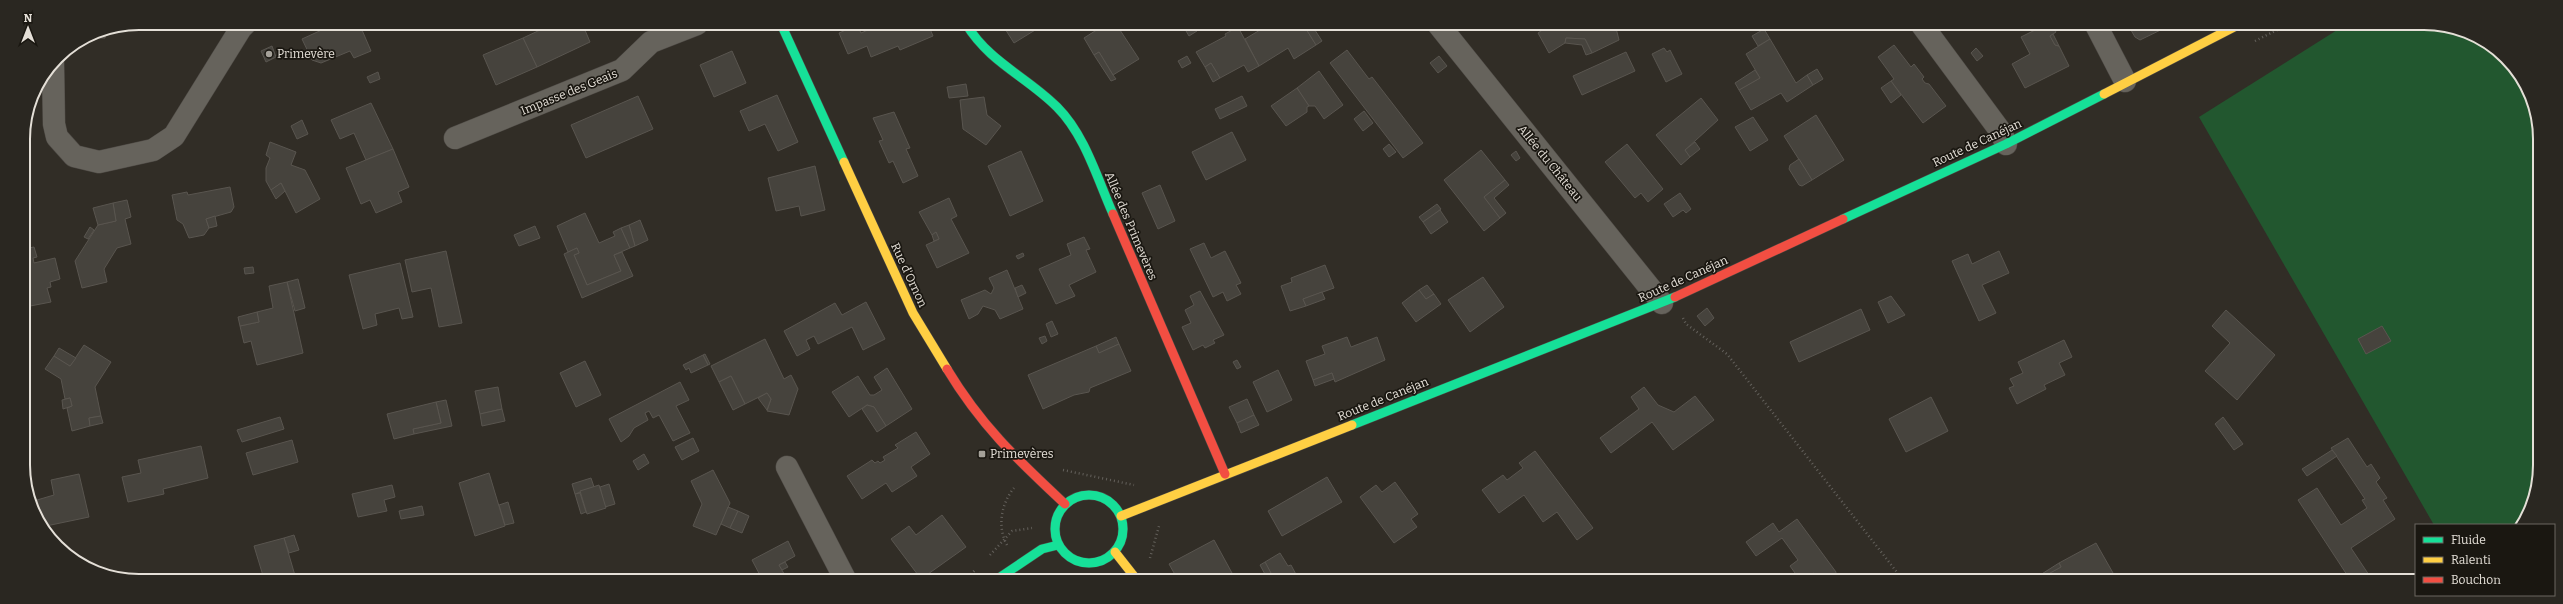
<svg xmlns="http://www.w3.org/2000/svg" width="2563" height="604" font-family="Bitter,serif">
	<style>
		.green { fill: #22572f }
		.building { fill: #46433d; stroke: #59554f }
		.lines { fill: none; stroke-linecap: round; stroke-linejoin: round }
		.street-casing { stroke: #4d4944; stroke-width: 23 }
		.fast-casing { stroke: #4d4944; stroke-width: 10 }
		.slow-casing { stroke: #4d4944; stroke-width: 10 }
		.jam-casing { stroke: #4d4944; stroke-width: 10 }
		.path { stroke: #64615c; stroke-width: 2.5; stroke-dasharray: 1 3; stroke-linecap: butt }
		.street { stroke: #66635c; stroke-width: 22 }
		.fast { stroke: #16e098; stroke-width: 9 }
		.slow { stroke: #ffcf43; stroke-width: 9 }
		.jam { stroke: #f24e42; stroke-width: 9 }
		.poi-dot { fill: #a5a199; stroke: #1a1711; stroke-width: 1.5 }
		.labels { text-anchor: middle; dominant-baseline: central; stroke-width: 3.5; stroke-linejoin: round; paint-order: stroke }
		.poi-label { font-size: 12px; fill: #e4dfd7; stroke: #1a1711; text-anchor: start }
		.street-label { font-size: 12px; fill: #e4dfd7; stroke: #1a1711 }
		.rim { fill: none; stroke: #e4dfd7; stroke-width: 2 }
	</style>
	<rect width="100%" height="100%" fill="#312d26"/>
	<!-- green -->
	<polygon class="green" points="2345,25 2447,25 2506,57 2538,116 2538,488 2523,525 2434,525 2199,117"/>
	<!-- building -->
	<g class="building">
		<polygon points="337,23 359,23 371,51 354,58 350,51 321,63 312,60 302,39"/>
		<polygon points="555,23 582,23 590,42 537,67 523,38"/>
		<polygon points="882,24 928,24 933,36 900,50 898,46 871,57 867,46 848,54 839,33 857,25 861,33"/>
		<polygon points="1002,24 1045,24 1014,43"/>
		<polygon points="1106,24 1116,24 1139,59 1113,75 1099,52 1094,55 1084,38"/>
		<polygon points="1182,24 1193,24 1197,31 1189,36"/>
		<polygon points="1270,24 1303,24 1316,45 1294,59 1288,48 1259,66 1245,39"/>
		<polygon points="1303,24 1311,24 1322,41 1316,45"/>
		<polygon points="1551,24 1615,24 1619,40 1592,53 1585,39 1566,38 1565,43 1549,53 1538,33"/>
		<polygon points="2045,25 2052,25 2056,32 2050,36 2055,45 2059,46 2069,66 2025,88 2012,64 2030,54 2021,37"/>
		<polygon points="2128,25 2171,25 2140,40 2135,37"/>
		<polygon points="1238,27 1259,66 1248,72 1244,65 1220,78 1211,63 1205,67 1196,52 1226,36 1225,34"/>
		<polygon points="1764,29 1770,39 1758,46 1752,36"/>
		<polygon points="106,30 105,38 99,38 99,31"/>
		<polygon points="2053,34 2059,46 2055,45 2050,36"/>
		<polygon points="523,38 537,67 496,85 483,55"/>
		<polygon points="1566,38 1585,39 1592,53 1586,55 1582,45 1565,43"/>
		<polygon points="1770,39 1796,83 1807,75 1813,85 1787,102 1781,93 1751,110 1739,90 1760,78 1746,54"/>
		<polygon points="1894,45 1911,67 1914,64 1924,77 1922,79 1925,83 1929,84 1946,106 1923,123 1891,81 1894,79 1878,57"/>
		<polygon points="272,46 276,57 266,62 261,51"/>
		<polygon points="1664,48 1667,52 1670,50 1682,74 1666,82 1652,54"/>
		<polygon points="1976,48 1983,56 1977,61 1971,53"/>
		<polygon points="1347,50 1369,79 1372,77 1423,143 1403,158 1330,63"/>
		<polygon points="732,51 746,83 714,97 700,65"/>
		<polygon points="1099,52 1113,75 1116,79 1111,81 1094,55"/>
		<polygon points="1626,52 1635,71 1582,95 1573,76"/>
		<polygon points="1187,56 1191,63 1182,68 1178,61"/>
		<polygon points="1439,56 1447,66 1438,73 1430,63"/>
		<polygon points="1211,63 1220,78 1213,82 1205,67"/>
		<polygon points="1817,69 1823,79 1813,85 1807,75"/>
		<polygon points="1755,70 1760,78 1739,90 1735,83"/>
		<polygon points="1319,71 1343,105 1324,119 1315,106 1309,106 1297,88"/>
		<polygon points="378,72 380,79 370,83 367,77"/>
		<polygon points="1891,81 1901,95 1891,103 1881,88"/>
		<polygon points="966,84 968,96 949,98 947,87"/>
		<polygon points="1297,88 1309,106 1307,107 1307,112 1286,126 1271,106"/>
		<polygon points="777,95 798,142 778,151 765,124 749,131 740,111"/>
		<polygon points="638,96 653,129 586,158 571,125"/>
		<polygon points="1242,96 1247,106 1220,119 1215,109"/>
		<polygon points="984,97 987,115 1001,126 986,145 963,129 960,100"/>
		<polygon points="1701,98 1718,120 1685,150 1690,157 1681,165 1656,135"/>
		<polygon points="371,103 393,149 366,160 354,133 340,139 331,120"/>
		<polygon points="1364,111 1373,123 1363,131 1354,119"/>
		<polygon points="894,112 910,148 906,149 918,176 903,183 893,161 889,163 879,141 883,140 873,118"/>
		<polygon points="1816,115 1844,160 1812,180 1784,136"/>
		<polygon points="1753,117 1768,140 1750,151 1735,127"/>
		<polygon points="302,120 308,134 297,139 291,126"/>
		<polygon points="1232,132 1246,160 1206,180 1192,152"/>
		<polygon points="270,142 296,152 291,165 305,170 320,199 296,213 281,183 271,190 266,181 266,168 270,158 266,155"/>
		<polygon points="1695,142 1700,149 1690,157 1685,150"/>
		<polygon points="1389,144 1396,152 1389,157 1383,149"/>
		<polygon points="1627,144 1663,189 1648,202 1641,193 1635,198 1605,162"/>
		<polygon points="393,149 409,187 398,192 402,202 376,213 370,200 361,204 346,168"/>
		<polygon points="1481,150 1505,180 1484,197 1500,218 1484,231 1444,180"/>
		<polygon points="1021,151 1043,201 1010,216 988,166"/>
		<polygon points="1516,151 1520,158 1516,161 1511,155"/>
		<polygon points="1799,159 1812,180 1802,186 1799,185 1789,169 1790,165"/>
		<polygon points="815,166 825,210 801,216 799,206 776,211 768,178"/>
		<polygon points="1505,180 1509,185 1494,198 1506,213 1500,218 1484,197"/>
		<polygon points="281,183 285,191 276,199 271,190"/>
		<polygon points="1160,185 1175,221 1158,229 1142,193"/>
		<polygon points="230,187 234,207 231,212 206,219 209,228 204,235 189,238 183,224 177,220 172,195 187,192 188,195"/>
		<polygon points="1680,193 1691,209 1686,213 1683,210 1673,217 1664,204"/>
		<polygon points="949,198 957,216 951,219 969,253 937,268 926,245 939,239 936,232 932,235 919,212"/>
		<polygon points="127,200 131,217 125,219 131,244 117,248 104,269 107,282 82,288 75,261 98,225 116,221 113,203"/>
		<polygon points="113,203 116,221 98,225 93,208"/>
		<polygon points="1437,204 1441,209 1423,222 1419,217"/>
		<polygon points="1440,210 1448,222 1431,234 1423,222"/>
		<polygon points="585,213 599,243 615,236 613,232 621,228 630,248 614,255 621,271 587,285 574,255 579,253 577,248 568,252 557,226"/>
		<polygon points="215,216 217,226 209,228 206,219"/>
		<polygon points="640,220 648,240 635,246 629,225"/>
		<polygon points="629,225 635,246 630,248 621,228"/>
		<polygon points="535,226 540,238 519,246 514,235"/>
		<polygon points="90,227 94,230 88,239 84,237"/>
		<polygon points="936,232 939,239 934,241 932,235"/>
		<polygon points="1084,237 1090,249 1086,250 1096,272 1069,285 1075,296 1056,304 1039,269 1071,255 1067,244"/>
		<polygon points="1204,243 1211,258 1225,251 1241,283 1236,285 1241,294 1227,301 1223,292 1213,297 1190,249"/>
		<polygon points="34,247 37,257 33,258 34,263 55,258 60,279 50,282 51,287 47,288 51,302 25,307 24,249"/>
		<polygon points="577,248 579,253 574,255 587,285 621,271 614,255 622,252 633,276 582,298 564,254"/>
		<polygon points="446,251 462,323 439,327 431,288 412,292 405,260"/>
		<polygon points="1999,251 2009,273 1982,285 1996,313 1979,321 1952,261 1968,254 1972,264"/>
		<polygon points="1023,253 1024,256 1018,259 1016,256"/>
		<polygon points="400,263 413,317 402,319 399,308 375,314 377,325 363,329 349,275"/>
		<polygon points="1325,265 1334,288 1303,299 1306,306 1290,311 1281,286 1292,282 1291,278"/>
		<polygon points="253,267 254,273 245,274 244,268"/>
		<polygon points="1007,270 1023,309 1000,319 995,310 983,306 978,314 969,319 961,300 985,290 991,294 994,288 989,278"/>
		<polygon points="1483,277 1504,307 1470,332 1448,300"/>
		<polygon points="298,279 305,308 295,311 287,282"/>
		<polygon points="287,282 303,353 257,365 251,341 244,343 240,326 259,322 257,312 273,308 269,286"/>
		<polygon points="1022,285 1026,293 1018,297 1015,288"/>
		<polygon points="1427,285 1434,294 1426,299 1419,290"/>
		<polygon points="1419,290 1426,299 1434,294 1441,304 1416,322 1402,303"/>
		<polygon points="1200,291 1224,335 1213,340 1215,343 1205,348 1203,345 1193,350 1182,327 1191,323 1185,310 1194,305 1190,296"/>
		<polygon points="1322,292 1325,299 1306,306 1303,299"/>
		<polygon points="1891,296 1905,315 1888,323 1878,302"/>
		<polygon points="866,302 885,339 863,350 852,327 818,344 814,336 806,340 810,349 797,356 784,331 835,303 842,315"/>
		<polygon points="1707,308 1714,318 1705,326 1697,316"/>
		<polygon points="1861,309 1870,330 1799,362 1790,342"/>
		<polygon points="2226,310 2275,355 2237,400 2205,371 2230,343 2212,326"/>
		<polygon points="257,312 259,322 240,326 238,317"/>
		<polygon points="1052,321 1058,334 1051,337 1046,324"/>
		<polygon points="2382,326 2391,341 2366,354 2358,339"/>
		<polygon points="1045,336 1047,341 1042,344 1039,338"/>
		<polygon points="1116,337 1119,344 1099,353 1096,346"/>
		<polygon points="1347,337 1351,347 1377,337 1385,360 1335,382 1332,373 1313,380 1306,361 1325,354 1322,346"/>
		<polygon points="765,339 784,379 791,375 798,389 789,415 767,411 771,399 767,393 745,404 731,376 719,382 711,366"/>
		<polygon points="2064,340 2072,357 2059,363 2065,375 2044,385 2046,389 2017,404 2009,388 2014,386 2010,379 2023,373 2018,362"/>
		<polygon points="1119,344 1131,371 1090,388 1089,392 1074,395 1043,409 1028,375 1096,346 1099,353"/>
		<polygon points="84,345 111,362 95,387 101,416 89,418 90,426 72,431 67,408 72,406 70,398 65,399 61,379 45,369 54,356 70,366"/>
		<polygon points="59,348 76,358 70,366 54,356"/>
		<polygon points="705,354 710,364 708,365 703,355"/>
		<polygon points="703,355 708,365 691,373 689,368 686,370 683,365"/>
		<polygon points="1237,360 1241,367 1237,369 1233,362"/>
		<polygon points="585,361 601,395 576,407 560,373"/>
		<polygon points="887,368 912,409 886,426 874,407 867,405 849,417 832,392 858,376 870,395 874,395 882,390 874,377"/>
		<polygon points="1278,370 1292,400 1267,412 1253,382"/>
		<polygon points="1332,373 1334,379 1315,386 1313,380"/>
		<polygon points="731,376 745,404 733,410 719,382"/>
		<polygon points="680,382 689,400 676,406 690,433 673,441 659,415 653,418 649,411 645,413 648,420 634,428 629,436 621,442 609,419"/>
		<polygon points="498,387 502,409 480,414 475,391"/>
		<polygon points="1644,387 1658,405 1674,412 1695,396 1714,420 1673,450 1652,422 1611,453 1600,438 1639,409 1631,397"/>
		<polygon points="767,393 771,399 767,410 758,398"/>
		<polygon points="1931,397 1948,431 1906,452 1889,419"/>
		<polygon points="70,398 72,406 63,409 62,400"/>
		<polygon points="1247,399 1254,415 1237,423 1229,407"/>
		<polygon points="446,400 452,426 414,434 413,429 441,423 436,402"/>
		<polygon points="436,402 441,423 413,429 414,434 394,439 387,414"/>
		<polygon points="867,405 874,407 886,426 877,432 862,409"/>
		<polygon points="502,409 505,421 482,426 480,414"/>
		<polygon points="1254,415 1259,425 1241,433 1237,423"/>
		<polygon points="101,416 103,423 90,426 89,418"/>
		<polygon points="280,417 284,429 242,442 237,430"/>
		<polygon points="2223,417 2243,444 2234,450 2215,424"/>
		<polygon points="916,432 930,454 911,467 917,476 892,492 886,483 862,499 847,476 872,460 875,463 878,461 880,463 885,460 883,457 898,448 895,445"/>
		<polygon points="693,438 699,451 682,460 675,447"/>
		<polygon points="2348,438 2367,467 2371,464 2380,478 2376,482 2387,498 2383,500 2395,519 2351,548 2373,581 2351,581 2298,500 2317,488 2341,525 2367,508 2362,500 2365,499 2331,448"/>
		<polygon points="292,440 298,462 253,475 246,453"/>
		<polygon points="201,446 208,478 163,489 164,494 128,502 122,477 141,473 138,460"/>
		<polygon points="2332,450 2337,456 2307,476 2302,469"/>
		<polygon points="1535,451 1593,528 1577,540 1557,512 1543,522 1524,495 1499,513 1482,490 1503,475 1507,480 1523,468 1519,463"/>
		<polygon points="644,454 649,463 638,470 633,461"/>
		<polygon points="713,470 730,503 716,535 693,526 702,504 691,481"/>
		<polygon points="489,473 505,526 475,536 459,483"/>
		<polygon points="79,474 89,517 46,526 41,516 37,500 54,495 51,480"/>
		<polygon points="1327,477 1342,502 1282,536 1268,511"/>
		<polygon points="591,478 594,487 575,494 572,484"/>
		<polygon points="1395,482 1418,514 1411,519 1417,527 1394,543 1360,497 1376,485 1382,492"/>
		<polygon points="609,484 615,504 605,507 600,487"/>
		<polygon points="392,485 395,497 384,500 387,511 358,517 352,494"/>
		<polygon points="599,485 606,508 587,514 580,491"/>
		<polygon points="580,493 586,512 581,514 575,494"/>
		<polygon points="508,502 514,523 505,525 499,505"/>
		<polygon points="422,506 424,515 401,519 399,511"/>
		<polygon points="728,507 738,511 730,528 721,524"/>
		<polygon points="738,511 749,516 742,533 730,528"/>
		<polygon points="942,515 966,547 921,579 891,539 909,526 916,535"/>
		<polygon points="1797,519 1836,572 1835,580 1813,580 1814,573 1800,580 1790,566 1798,560 1782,538 1756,556 1746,542 1773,523 1779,532"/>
		<polygon points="294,535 299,550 289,553 284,538"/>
		<polygon points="284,538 296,579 264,579 254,546"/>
		<polygon points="1214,540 1232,573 1220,580 1178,580 1169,564"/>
		<polygon points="788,541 795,556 779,565 787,579 762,579 752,560"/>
		<polygon points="2096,543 2117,580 2054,580 2050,573 2061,567 2059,563"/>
		<polygon points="1280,553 1288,566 1291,565 1299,580 1269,580 1267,578 1272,575 1265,562"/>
		<polygon points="785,562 788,567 782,570 779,565"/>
		<polygon points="1265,562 1272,575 1267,578 1260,565"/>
		<polygon points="2059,563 2061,567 2050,573 2054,580 2039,580 2037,577"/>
	</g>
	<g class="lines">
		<defs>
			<g id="street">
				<polyline points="1438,24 1662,303"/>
				<polyline points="1922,25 2001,132 2006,144"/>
				<polyline points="2096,25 2125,81"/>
				<polyline points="53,63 54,124 57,137 74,156 99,162 153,150 174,136 241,28 246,23"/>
				<polyline points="455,138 622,70 651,42 697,24"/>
				<polyline points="787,467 845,579"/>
			</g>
			<g id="fast">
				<polyline points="781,24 844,162"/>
				<path d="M966,24C990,63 1026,76 1057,107C1085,135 1097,178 1113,214"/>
				<polyline points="1843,219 2006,144 2104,94"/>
				<polyline points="1352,425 1675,297"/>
				<circle cx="1089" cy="529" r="34"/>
				<polyline points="996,580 1042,549 1058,545"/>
			</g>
			<g id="slow">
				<polyline points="2104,94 2238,25"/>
				<polyline points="844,162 913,313 947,369"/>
				<polyline points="1121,516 1352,425"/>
				<polyline points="1115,552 1137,580"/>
			</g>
			<g id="jam">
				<polyline points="1113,214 1225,474"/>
				<polyline points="1675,297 1843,219"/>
				<path d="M947,369C982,427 1017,459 1065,504"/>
			</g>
		</defs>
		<!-- street casing -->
		<use href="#street" class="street-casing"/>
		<!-- fast casing -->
		<use href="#fast" class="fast-casing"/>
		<!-- slow casing -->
		<use href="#slow" class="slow-casing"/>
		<!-- jam casing -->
		<use href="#jam" class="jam-casing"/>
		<!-- path -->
		<g class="path">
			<polyline points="2255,41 2287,25"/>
			<polyline points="1683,318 1686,324 1727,354 1903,580"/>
			<polyline points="1063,470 1134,485"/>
			<path d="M1007,545C997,527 1001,504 1014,488"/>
			<polyline points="990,555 1012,531 1032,528"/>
			<polyline points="1150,558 1159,526"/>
			<polyline points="1044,576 1085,580"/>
			<polyline points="965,580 975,570"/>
		</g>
		<!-- street -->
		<use href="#street" class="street"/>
		<!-- fast -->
		<use href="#fast" class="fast"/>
		<!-- slow -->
		<use href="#slow" class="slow"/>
		<!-- jam -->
		<use href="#jam" class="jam"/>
	</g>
	<!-- markers -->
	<g class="poi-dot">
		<circle cx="269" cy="54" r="4"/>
		<rect x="978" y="450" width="8" height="8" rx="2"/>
	</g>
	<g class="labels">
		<!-- poi labels -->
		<g class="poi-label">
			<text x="277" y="54">Primevère</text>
			<text x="990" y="454">Primevères</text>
		</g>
		<!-- street labels -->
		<g class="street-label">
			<text transform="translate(569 92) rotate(-22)">Impasse des Geais</text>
			<text transform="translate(1977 143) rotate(-25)">Route de Canéjan</text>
			<text transform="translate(1550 163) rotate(51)">Allée du Château</text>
			<text transform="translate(1131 226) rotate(67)">Allée des Primevères</text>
			<text transform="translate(909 275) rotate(65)">Rue d'Ornon</text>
			<text transform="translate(1683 279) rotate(-24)">Route de Canéjan</text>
			<text transform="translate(1383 399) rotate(-22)">Route de Canéjan</text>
		</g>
	</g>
	<!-- crop -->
	<path d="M0 0H2563V604H0ZM139 30H2424A109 109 0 0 1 2533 139V465A109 109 0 0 1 2424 574H139A109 109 0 0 1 30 465V139A109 109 0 0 1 139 30Z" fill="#2a2721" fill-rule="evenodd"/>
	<path class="rim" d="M139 30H2424A109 109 0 0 1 2533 139V465A109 109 0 0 1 2424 574H139A109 109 0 0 1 30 465V139A109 109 0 0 1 139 30Z"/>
	<!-- legend -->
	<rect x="2415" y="524" width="140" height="72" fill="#1a1711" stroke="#6b6760"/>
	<rect x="2423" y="537" width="20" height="6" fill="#16e098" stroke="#6b6760"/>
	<text x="2451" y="544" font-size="12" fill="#e4dfd7">Fluide</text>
	<rect x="2423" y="557" width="20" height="6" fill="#ffcf43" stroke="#6b6760"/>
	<text x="2451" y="564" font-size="12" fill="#e4dfd7">Ralenti</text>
	<rect x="2423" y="577" width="20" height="6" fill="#f24e42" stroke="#6b6760"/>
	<text x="2451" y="584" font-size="12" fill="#e4dfd7">Bouchon</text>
	<!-- north arrow -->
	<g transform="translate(28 28)" stroke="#1a1711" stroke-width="3" paint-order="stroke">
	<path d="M0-3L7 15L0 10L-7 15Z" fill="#e4dfd7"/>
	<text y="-6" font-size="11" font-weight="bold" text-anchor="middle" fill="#e4dfd7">N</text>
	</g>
</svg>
